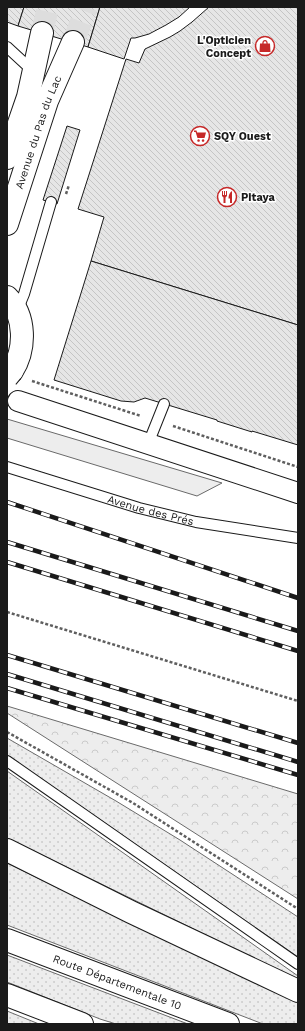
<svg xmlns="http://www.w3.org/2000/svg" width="305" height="1031" font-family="'Work Sans',sans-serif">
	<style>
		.grass { fill: url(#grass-dots); stroke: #6a6a6a }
		.forest { fill: url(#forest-crowns); stroke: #6a6a6a }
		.built { fill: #ededed; stroke: #6a6a6a }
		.building { fill: url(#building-back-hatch); stroke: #1a1a1a }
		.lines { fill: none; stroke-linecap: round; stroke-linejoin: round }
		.secondary-tunnel { stroke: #ddd; stroke-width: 22; stroke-dasharray: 22 11; stroke-linecap: butt }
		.lane-casing { stroke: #1a1a1a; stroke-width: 12 }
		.street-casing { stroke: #1a1a1a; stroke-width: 22 }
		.secondary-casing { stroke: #1a1a1a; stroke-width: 24 }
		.primary-casing { stroke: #1a1a1a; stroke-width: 24 }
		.path { stroke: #5f5f5f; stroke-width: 2.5; stroke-dasharray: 3 2; stroke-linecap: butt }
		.lane { stroke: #fff; stroke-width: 10 }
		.street { stroke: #fff; stroke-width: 20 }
		.secondary { stroke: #fff; stroke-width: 22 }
		.primary { stroke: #fff; stroke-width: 22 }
		.rail-casing { stroke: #1a1a1a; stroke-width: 4.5 }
		.rail { stroke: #fff; stroke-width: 3; stroke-dasharray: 9; stroke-linecap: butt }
		.secondary-bridge-casing { stroke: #1a1a1a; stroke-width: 24; stroke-linecap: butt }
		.secondary-bridge { stroke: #fff; stroke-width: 22 }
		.labels { text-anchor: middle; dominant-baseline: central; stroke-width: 3; stroke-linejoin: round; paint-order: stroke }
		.poi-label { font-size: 11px; font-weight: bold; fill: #1a1a1a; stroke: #fff; text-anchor: start }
		.street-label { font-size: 11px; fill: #1a1a1a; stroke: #fff }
	</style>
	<defs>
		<pattern id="grass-dots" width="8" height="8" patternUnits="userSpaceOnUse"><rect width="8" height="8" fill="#ededed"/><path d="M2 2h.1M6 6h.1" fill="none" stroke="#cbcbcb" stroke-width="1.8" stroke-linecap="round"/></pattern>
		<pattern id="forest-crowns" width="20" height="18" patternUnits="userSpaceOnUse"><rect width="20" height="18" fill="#ededed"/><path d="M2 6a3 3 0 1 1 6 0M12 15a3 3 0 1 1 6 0" fill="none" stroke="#cbcbcb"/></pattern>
		<pattern id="building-back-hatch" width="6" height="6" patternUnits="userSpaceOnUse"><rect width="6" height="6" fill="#e6e6e6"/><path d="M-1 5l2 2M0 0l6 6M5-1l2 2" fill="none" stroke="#c5c5c5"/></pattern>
	</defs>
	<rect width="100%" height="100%" fill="#fff"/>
	<!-- grass -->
	<g class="grass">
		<polygon points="7,738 116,801 180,840 298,917 298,957 7,755"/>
		<polygon points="7,771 298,976 298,980 7,838"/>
		<polygon points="7,863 87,902 298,999 298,1024 263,1024 7,925"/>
		<polygon points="7,955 188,1024 116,1024 100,1019 7,982"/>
		<polygon points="7,1011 39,1024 7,1024"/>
	</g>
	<!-- forest -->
	<polygon class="forest" points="7,706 298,794 298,899 7,713"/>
	<!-- built -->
	<polygon class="built" points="7,419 222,483 197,496 7,438"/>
	<!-- building -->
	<g class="building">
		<polygon points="7,7 24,7 18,26 7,22"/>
		<polygon points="24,7 100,7 88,47 18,26"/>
		<polygon points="100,7 190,7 179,17 166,25 149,34 135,38 131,38 124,59 88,47"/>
		<polygon points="209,7 298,7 298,325 91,261 104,217 78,209 126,59 139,63 145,49 170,37 180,31 192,22"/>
		<polygon points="67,126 80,130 57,204 43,200"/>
		<polygon points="91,261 298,325 298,445 252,431 252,432 217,421 217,420 145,398 134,402 121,401 54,380"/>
	</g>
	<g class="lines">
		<!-- secondary-tunnel -->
		<g class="secondary-tunnel">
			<polyline points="42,33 48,7"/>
			<polyline points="73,42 87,7"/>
		</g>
		<defs>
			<g id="lane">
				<polyline points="7,47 33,71"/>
				<polyline points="17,311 24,294 51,202"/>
				<polyline points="148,444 164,404"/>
				<path id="s1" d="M7,467L139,508L196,522L298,538"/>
				<polyline points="7,761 298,964"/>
			</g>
			<polyline id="street" points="18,401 298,493"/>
			<g id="secondary">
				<polyline points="7,158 28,97 42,33"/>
				<path id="s2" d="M7,224L47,101L73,42"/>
				<path d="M7,297C26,316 26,349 12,371"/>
			</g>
			<g id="primary">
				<polyline points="7,850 131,912 298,991"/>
				<path id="s3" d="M7,940L228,1024"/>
				<polyline points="7,995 82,1024"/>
			</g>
		</defs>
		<!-- lane casing -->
		<use href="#lane" class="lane-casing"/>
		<!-- street casing -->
		<use href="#street" class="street-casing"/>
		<!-- secondary casing -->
		<use href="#secondary" class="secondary-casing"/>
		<!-- primary casing -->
		<use href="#primary" class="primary-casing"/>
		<!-- path -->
		<g class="path">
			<polyline points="66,194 69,185"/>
			<polyline points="32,381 141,416"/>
			<polyline points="173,426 298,467"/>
			<polyline points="7,612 298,701"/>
			<polyline points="7,732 133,803 298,909"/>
		</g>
		<!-- lane -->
		<use href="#lane" class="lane"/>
		<!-- street -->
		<use href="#street" class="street"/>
		<!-- secondary -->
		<use href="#secondary" class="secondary"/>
		<!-- primary -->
		<use href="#primary" class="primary"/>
		<defs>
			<g id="rail">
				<polyline points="7,502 298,598"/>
				<polyline points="7,542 298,631"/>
				<polyline points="7,562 298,651"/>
				<polyline points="7,655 298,743"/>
				<polyline points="7,674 298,762"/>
				<polyline points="7,688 298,775"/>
			</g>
		</defs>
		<!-- rail casing -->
		<use href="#rail" class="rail-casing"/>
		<!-- rail -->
		<use href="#rail" class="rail"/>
		<defs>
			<polyline id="secondary-bridge" points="7,377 12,371"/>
		</defs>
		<!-- secondary-bridge casing -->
		<use href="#secondary-bridge" class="secondary-bridge-casing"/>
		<!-- secondary-bridge -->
		<use href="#secondary-bridge" class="secondary-bridge"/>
	</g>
	<!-- icons -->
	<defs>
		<symbol id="shop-ring" viewBox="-11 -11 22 22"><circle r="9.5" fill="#fff" stroke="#c62828" stroke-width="1.5"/><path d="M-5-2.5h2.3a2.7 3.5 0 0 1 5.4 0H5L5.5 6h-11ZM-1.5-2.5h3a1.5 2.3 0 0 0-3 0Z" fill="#c62828"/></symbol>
		<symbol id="supermarket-ring" viewBox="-11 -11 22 22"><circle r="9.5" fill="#fff" stroke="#c62828" stroke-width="1.5"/><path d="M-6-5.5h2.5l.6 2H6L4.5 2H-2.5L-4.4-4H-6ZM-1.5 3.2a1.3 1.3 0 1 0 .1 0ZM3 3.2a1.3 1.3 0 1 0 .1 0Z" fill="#c62828"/></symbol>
		<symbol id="restaurant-ring" viewBox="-11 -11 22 22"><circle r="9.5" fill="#fff" stroke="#c62828" stroke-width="1.5"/><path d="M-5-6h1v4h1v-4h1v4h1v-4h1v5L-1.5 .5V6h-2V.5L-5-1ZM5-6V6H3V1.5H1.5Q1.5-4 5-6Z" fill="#c62828"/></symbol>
	</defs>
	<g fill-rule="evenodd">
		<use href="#shop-ring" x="254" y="35" width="22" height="22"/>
		<use href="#supermarket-ring" x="189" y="125" width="22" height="22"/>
		<use href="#restaurant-ring" x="216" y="186" width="22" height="22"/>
	</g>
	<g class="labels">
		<!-- poi labels -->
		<g class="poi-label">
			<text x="251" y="40" text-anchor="end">L'Opticien<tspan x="251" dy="13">Concept</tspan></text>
			<text x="214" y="136">SQY Ouest</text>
			<text x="241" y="197">Pitaya</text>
		</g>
		<!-- street labels -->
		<g class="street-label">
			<text stroke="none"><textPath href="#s2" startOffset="97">Avenue du Pas du Lac</textPath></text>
			<text stroke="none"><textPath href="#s1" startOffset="150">Avenue des Prés</textPath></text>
			<text stroke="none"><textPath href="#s3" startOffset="118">Route Départementale 10</textPath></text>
		</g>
	</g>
	<!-- border -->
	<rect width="305" height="1031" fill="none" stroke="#1a1a1a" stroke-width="16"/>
</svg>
